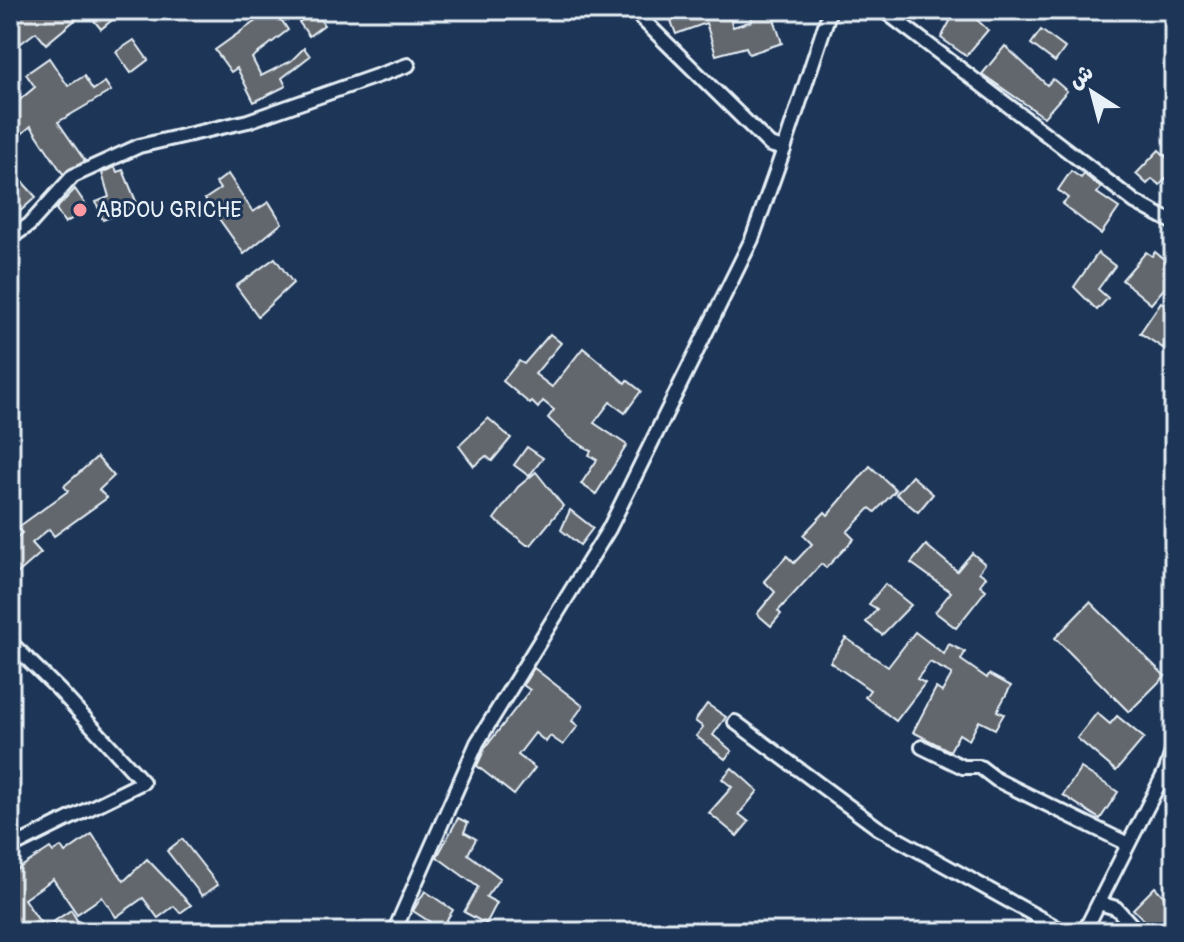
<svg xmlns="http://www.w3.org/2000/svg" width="1184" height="942" font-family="Pangolin,'Playpen Sans Arabic',sans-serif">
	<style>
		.building { fill: #62666d; stroke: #e8f1f8; stroke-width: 2 }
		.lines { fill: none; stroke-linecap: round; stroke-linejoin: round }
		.street-casing { stroke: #e8f1f8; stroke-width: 18 }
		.street { stroke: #1d3557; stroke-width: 12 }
		.poi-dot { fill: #ff9aa2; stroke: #1d3557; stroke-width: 3 }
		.labels { text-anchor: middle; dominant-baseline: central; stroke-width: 6; stroke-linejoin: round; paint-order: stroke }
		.poi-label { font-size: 22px; fill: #e8f1f8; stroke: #1d3557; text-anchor: start }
	</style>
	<rect width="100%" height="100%" fill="#1d3557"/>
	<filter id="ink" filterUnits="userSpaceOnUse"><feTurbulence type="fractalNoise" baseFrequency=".0125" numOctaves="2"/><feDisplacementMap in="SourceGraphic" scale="16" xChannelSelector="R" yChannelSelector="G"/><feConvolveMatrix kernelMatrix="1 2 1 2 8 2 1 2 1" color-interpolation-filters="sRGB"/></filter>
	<g filter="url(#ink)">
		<!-- building -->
		<g class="building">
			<polygon points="24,10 112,10 117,16 101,29 86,11 46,44 36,32 17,46 10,36 10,19"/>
			<polygon points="271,10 275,10 288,30 252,58 261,76 291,61 304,48 310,56 282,78 286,86 254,102 237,68 231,72 215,50"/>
			<polygon points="667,10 727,10 733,27 752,21 749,10 771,10 782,43 749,54 746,47 716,55 706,23 676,34"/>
			<polygon points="956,10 981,10 975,18 988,30 966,56 941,38"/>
			<polygon points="314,11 324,25 309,36 299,22"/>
			<polygon points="1041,30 1065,48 1055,62 1031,44"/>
			<polygon points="134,40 148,60 131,73 116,52"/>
			<polygon points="1005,46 1047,85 1053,79 1067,91 1044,117 982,74"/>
			<polygon points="49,58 68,86 84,76 93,90 105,82 111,91 58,122 85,161 63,174 31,126 18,137 10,127 10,108 35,87 26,74"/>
			<polygon points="1159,150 1174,164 1174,170 1160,185 1152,179 1147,184 1136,174"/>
			<polygon points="115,167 117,172 123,170 138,206 103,220 96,202 109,197 102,173"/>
			<polygon points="10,168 36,197 17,214 10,206"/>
			<polygon points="1071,171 1081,178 1084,174 1101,188 1097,193 1119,208 1101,234 1062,204 1068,198 1058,190"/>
			<polygon points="228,174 253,212 269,202 282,223 244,254 205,199 220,189 216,183"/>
			<polygon points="75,189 88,208 65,223 56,209"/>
			<polygon points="1146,252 1152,256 1155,252 1166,261 1174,253 1174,277 1151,304 1122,280"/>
			<polygon points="1098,253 1115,266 1098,289 1108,298 1097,310 1074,287"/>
			<polygon points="275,258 293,283 258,316 236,286"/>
			<polygon points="1161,302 1174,311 1174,331 1163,348 1140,333"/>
			<polygon points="550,334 561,343 535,374 552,387 583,348 625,383 627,380 641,391 625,413 610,402 594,423 627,445 596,494 581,484 597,460 589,455 591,451 568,437 548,418 554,410 543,401 538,408 532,402 530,404 503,381 519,361 524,364"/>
			<polygon points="488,418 511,438 492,461 486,456 474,466 459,446"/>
			<polygon points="527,447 543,458 529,476 514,465"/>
			<polygon points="97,457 114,476 99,490 107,498 54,536 49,529 32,543 41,553 10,580 10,543 22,533 17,528 68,491 64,486"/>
			<polygon points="870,466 896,490 875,512 870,508 847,532 854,539 826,568 821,564 778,611 781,614 771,626 757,614 775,592 764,581 787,556 794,563 812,544 803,535 825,512 828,515"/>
			<polygon points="536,472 563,506 531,545 527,545 494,519 518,487"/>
			<polygon points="912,476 933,494 918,512 896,494"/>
			<polygon points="570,510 593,528 580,545 561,530"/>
			<polygon points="926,545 957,571 972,553 985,564 979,572 986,577 980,585 986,590 956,628 935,612 951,592 911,563"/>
			<polygon points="885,584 911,605 882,635 866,622 877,609 869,604"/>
			<polygon points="1090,602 1165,676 1129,712 1055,638"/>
			<polygon points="915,632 944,654 949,644 965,652 961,660 987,678 989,674 1011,686 997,711 1004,714 995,729 979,721 969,740 959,734 950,751 913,732 936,688 942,692 952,674 930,662 917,679 925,683 896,721 865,697 870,690 830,662 846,638 888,667"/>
			<polygon points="534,668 583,706 572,721 578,726 563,745 550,736 546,742 535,733 518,755 535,768 514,795 477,766 485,748 530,690 523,685"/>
			<polygon points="707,704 726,717 713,735 732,751 725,759 696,736 703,727 695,721"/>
			<polygon points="1097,713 1110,724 1117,716 1144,738 1116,771 1077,738"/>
			<polygon points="732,768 758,791 739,814 749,822 737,836 709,813 732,787 722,779"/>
			<polygon points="1081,768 1118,792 1100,819 1063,795"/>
			<polygon points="458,818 468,823 464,832 476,839 468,854 500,878 486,897 497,903 486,924 464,912 478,887 437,857"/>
			<polygon points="92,834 124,881 147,859 191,905 180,913 174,906 158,918 143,898 116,917 102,897 77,914 53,879 24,899 44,928 71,910 78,922 62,932 10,932 10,874 50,848 53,852 61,847 65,853"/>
			<polygon points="182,839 218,885 202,896 167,851"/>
			<polygon points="1155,887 1174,907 1174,932 1156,932 1133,909"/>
			<polygon points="425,891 453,910 441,929 413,911"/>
		</g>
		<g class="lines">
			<defs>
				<g id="street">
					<polyline points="633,10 770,145 784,149 830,10"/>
					<polyline points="883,10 1135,202 1174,223"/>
					<polyline points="10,238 29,225 73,176 139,146 248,121 408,65"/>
					<polyline points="10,642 60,691 143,782 10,848"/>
					<polyline points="735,722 878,828 1065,932"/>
					<polyline points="922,747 963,767 980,767 997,780 1128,844"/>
					<polyline points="1099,903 1116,908 1138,932"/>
					<polyline points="394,932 477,743 609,529 752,239 784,149"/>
					<polyline points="1084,932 1166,770 1174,746"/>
				</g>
			</defs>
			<!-- street casing -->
			<use href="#street" class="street-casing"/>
			<!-- street -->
			<use href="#street" class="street"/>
		</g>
	</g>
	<!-- markers -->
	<circle class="poi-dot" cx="80" cy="210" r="8"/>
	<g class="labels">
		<!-- poi labels -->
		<g class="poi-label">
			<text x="96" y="210">ABDOU GRICHE</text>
		</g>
	</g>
	<!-- margin -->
	<rect width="1184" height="942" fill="none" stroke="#1d3557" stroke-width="40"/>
	<rect x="20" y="20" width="1144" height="902" fill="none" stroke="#e8f1f8" stroke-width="3" filter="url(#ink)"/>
	<!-- north arrow -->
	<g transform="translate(1092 92) rotate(324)" stroke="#1d3557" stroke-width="6" paint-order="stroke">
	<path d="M0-6L14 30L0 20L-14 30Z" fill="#e8f1f8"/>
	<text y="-12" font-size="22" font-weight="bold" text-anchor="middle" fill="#e8f1f8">ش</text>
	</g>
</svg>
